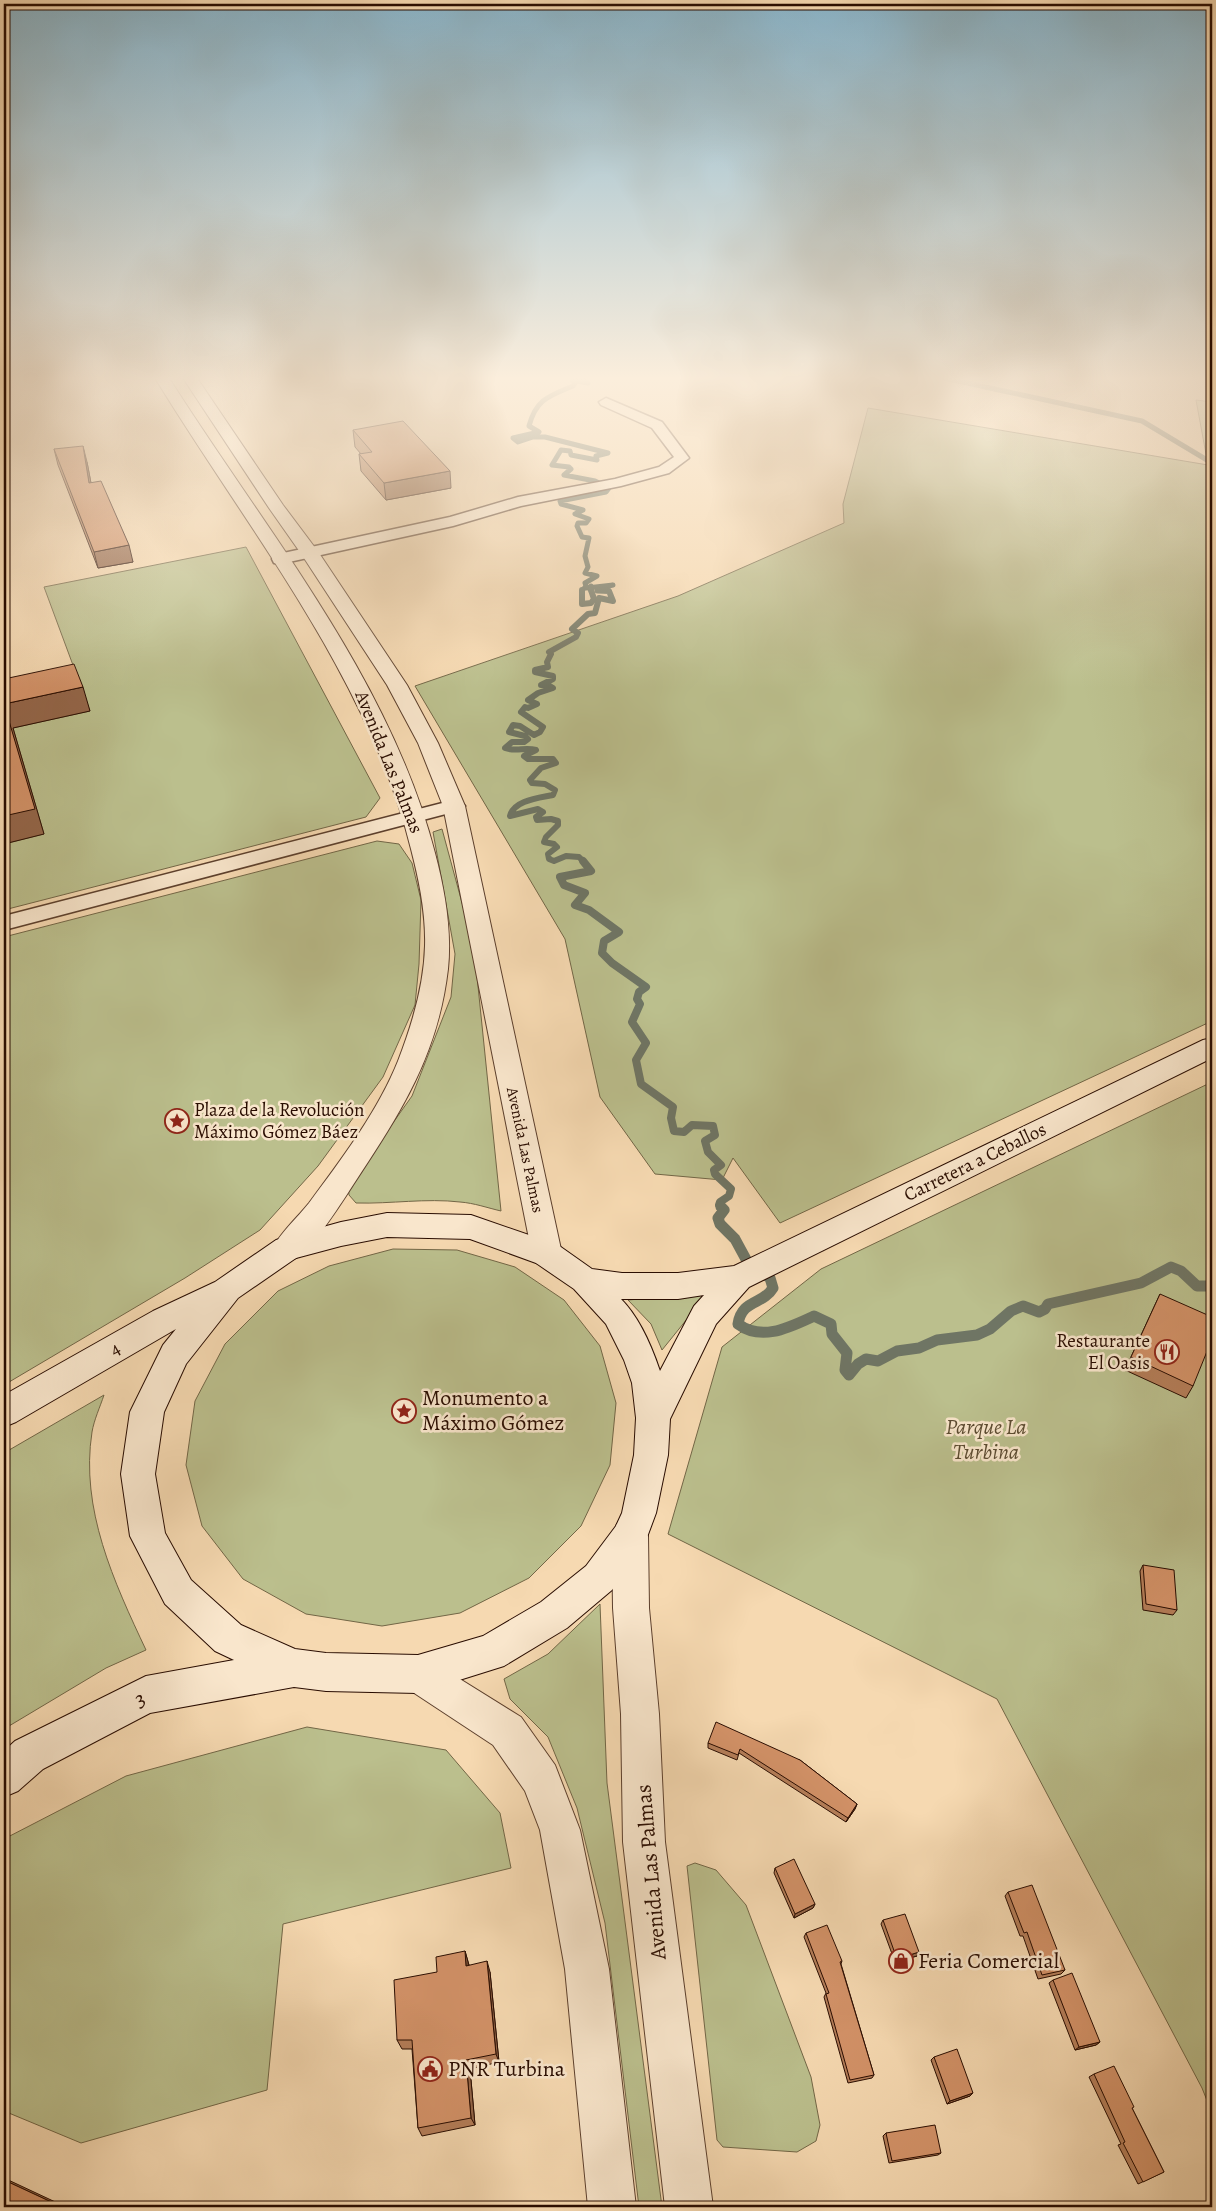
<svg xmlns="http://www.w3.org/2000/svg" width="1216" height="2211" font-family="Alegreya,serif">
	<style>
		.green { fill: #bbbf8d; stroke: #726646 }
		.lines { fill: none; stroke-linecap: round; stroke-linejoin: round }
		.stream-far3 { stroke: #6f7564; stroke-width: 5 }
		.stream-far2 { stroke: #6f7564; stroke-width: 6 }
		.stream-far1 { stroke: #6f7564; stroke-width: 8 }
		.stream { stroke: #6f7564; stroke-width: 11 }
		.minor-casing { stroke: #5c3f2c; stroke-width: 3 }
		.tertiary-casing { stroke: #5c3f2c; stroke-width: 2 }
		.secondary-casing { stroke: #290c00; stroke-width: 2 }
		.minor { fill: #f9e6cc; fill-rule: evenodd }
		.tertiary { fill: #f9e6cc; fill-rule: evenodd }
		.secondary { fill: #f9e6cc; fill-rule: evenodd }
		.wall { fill: #b57e59; stroke: #290c00 }
		.shaded-wall { fill: #946649; stroke: #290c00 }
		.building { fill: #d39268; stroke: #290c00 }
		.labels { text-anchor: middle; dominant-baseline: central; stroke-width: 5; stroke-linejoin: round; paint-order: stroke }
		.far-street-label { font-size: 16px; fill: #290c00; stroke: #f9e6cc }
		.street-label { font-size: 19px; fill: #290c00; stroke: #f9e6cc }
		.poi-label { font-size: 19px; fill: #290c00; stroke: #f9e6cc; text-anchor: start }
		.near-poi-label { font-size: 22px; fill: #290c00; stroke: #f9e6cc; text-anchor: start }
		.near-park-label { font-size: 22px; font-style: italic; fill: #5c4b31; stroke: #f9e6cc }
		.near-street-label { font-size: 22px; fill: #290c00; stroke: #f9e6cc }
	</style>
	<rect width="100%" height="100%" fill="#f6d9b1"/>
	<filter id="stains"><feTurbulence type="fractalNoise" baseFrequency=".004" numOctaves="4"/><feColorMatrix values="0 0 0 0 .2 0 0 0 0 .09 0 0 0 0 .02 0 0 0 .5 -.17"/></filter>
	<radialGradient id="worn" r=".72"><stop offset=".6" stop-color="#630" stop-opacity="0"/><stop offset="1" stop-color="#630" stop-opacity=".3"/></radialGradient>
	<!-- green -->
	<g class="green">
		<polygon points="1196,400 1212,402 1212,1021 780,1223 733,1158 722,1180 655,1174 600,1097 565,939 415,686 678,596 844,523 843,504 868,408 1208,465"/>
		<polygon points="246,547 380,798 366,817 4,910 4,844 44,834 13,728 90,711 44,587"/>
		<path d="M442,829L474,947L501,1211C488,1208 474,1203 460,1202C426,1198 391,1204 356,1203L349,1195L348,1186L412,1096L451,997L455,954L433,832Z"/>
		<polygon points="377,841 399,844 412,863 421,900 419,964 415,1005 383,1077 318,1166 260,1230 185,1278 4,1385 4,937"/>
		<polygon points="1212,1082 1212,2113 1202,2088 997,1699 668,1534 722,1347 821,1269"/>
		<polygon points="393,1249 457,1250 515,1267 564,1300 600,1346 616,1403 610,1465 581,1526 529,1578 460,1613 382,1626 306,1614 243,1579 202,1526 186,1465 195,1401 225,1344 278,1291 329,1266"/>
		<polygon points="708,1293 662,1350 651,1324 628,1300"/>
		<path d="M104,1395C100,1407 94,1420 92,1432C80,1509 114,1582 146,1650L106,1668L4,1729V1453Z"/>
		<polygon points="600,1604 607,1783 662,2207 639,2207 605,1923 577,1808 548,1737 510,1699 504,1679 548,1654"/>
		<polygon points="307,1727 446,1750 500,1813 511,1868 283,1924 267,2090 81,2143 4,2111 4,1839 126,1776"/>
		<polygon points="695,1863 716,1870 746,1905 811,2077 820,2125 816,2141 797,2152 723,2147 717,2140 687,1866"/>
	</g>
	<g class="lines">
		<!-- stream-far3 -->
		<g class="stream-far3">
			<path d="M580,378L588,383L572,380L575,383L573,386C549,396 536,399 529,426L539,432L513,438L518,442L533,437H545L608,453L596,456L597,460L571,455L570,451L561,450L552,465L569,467L571,469L564,475L595,481L609,488L606,492L560,501L561,504L583,510L575,514L589,519L586,523H578L577,526L582,537L589,538L585,556L588,567L585,573L597,576L585,583L587,588L613,585L600,588L597,591H609"/>
			<polyline points="944,378 1142,421 1212,463"/>
			<polyline points="591,586 591,591"/>
			<polyline points="582,591 586,586"/>
		</g>
		<!-- stream-far2 -->
		<g class="stream-far2">
			<polyline points="582,590 582,604 591,603 594,599 591,590"/>
			<path d="M584,862L579,857L566,856L554,861L549,859L548,854L557,847L554,844L544,842L546,837L558,825V821L551,819L537,820L536,817L543,812L538,809L510,816C514,800 539,798 553,795L555,790L545,784L532,783L530,780L541,768L556,763L553,759H528L524,756L536,750C525,747 516,752 505,748L512,742H524L528,739L525,736L509,732L513,725L520,726L534,735L540,732L543,727L521,712L525,707L528,708L537,704L528,700L538,693L553,688L548,685H541L553,679V676L535,672V670L548,667L547,662L551,654L549,652L576,637L578,633L572,629L588,614L595,613L599,598L613,601L609,591L598,590"/>
		</g>
		<!-- stream-far1 -->
		<polyline class="stream-far1" points="583,861 591,871 560,877 564,885 585,893 575,905 589,910 619,932 604,941 602,953 612,963 646,987 639,992 637,999 640,1004 632,1022 646,1043 636,1060 641,1084 673,1107 671,1118 674,1131 684,1132 692,1125 713,1126 715,1135 705,1141 708,1152 721,1165 714,1170 715,1174 731,1189 729,1196 720,1202 719,1205 722,1208"/>
		<!-- stream -->
		<path class="stream" d="M721,1207L724,1210L718,1218L720,1224L735,1239L748,1263L770,1278L773,1288C763,1305 742,1299 738,1324C762,1342 790,1327 814,1316L831,1324L832,1334L847,1353L845,1370L849,1375L858,1364L866,1359L878,1361L897,1351L919,1348L937,1340L977,1335L990,1329L1011,1311L1023,1306L1039,1312L1045,1309L1048,1304L1141,1283L1171,1267L1181,1271L1197,1286H1212"/>
		<defs>
			<g id="minor">
				<polygon points="606,398 662,422 689,458 669,473 621,486 521,506 453,526 280,564 274,563 272,559 274,555 450,517 518,497 615,479 659,467 674,457 652,428 601,405 599,402"/>
				<polygon points="454,800 461,802 465,806 461,810 4,930 4,916"/>
			</g>
			<g id="tertiary">
				<path d="M155,378H169C265,530 389,676 435,853C445,891 452,930 448,969C438,1055 401,1112 355,1182C344,1199 312,1250 296,1258C288,1262 284,1260 276,1258L272,1249C281,1232 297,1218 309,1203C341,1160 378,1111 398,1061C412,1025 424,985 425,946C426,913 419,880 411,849C369,677 246,527 155,378Z"/>
				<polygon points="183,378 197,378 283,505 319,553 407,685 438,743 465,806 562,1254 558,1263 547,1266 536,1263 532,1254 443,806 418,743 387,685 302,555 269,508"/>
				<polygon points="630,1519 643,1524 648,1536 649,1608 659,1714 665,1842 713,2207 665,2207 623,1842 621,1714 613,1608 612,1536 617,1524"/>
				<polygon points="418,1655 431,1661 521,1717 555,1765 580,1830 609,1969 636,2207 588,2207 565,1969 540,1830 525,1791 493,1745 405,1687 399,1674 405,1661"/>
			</g>
			<path id="secondary" d="M1212,1038V1058L749,1287L716,1324L670,1419L668,1455L656,1513L643,1548L612,1590L567,1628L504,1666L418,1693L326,1691L294,1687L150,1713L43,1769L18,1791L4,1797V1751L15,1741L146,1676L234,1660L215,1651L165,1604L130,1536L121,1474L130,1412L163,1345L176,1329L16,1422L4,1427V1395L153,1311L215,1282L276,1240L341,1222L387,1213L471,1215L558,1245L592,1269L622,1273H678L734,1266L1203,1040ZM387,1237L470,1239L536,1263L574,1289L606,1324L624,1360L632,1383L636,1418L634,1455L622,1513L616,1526L586,1566L541,1602L483,1636L418,1655L326,1653L295,1649L241,1625L191,1580L165,1533L155,1474L164,1412L186,1364L238,1298L296,1258L341,1246ZM704,1295L694,1306L660,1371C652,1347 639,1317 621,1299H678Z"/>
		</defs>
		<!-- minor casing -->
		<use href="#minor" class="minor-casing"/>
		<!-- tertiary casing -->
		<use href="#tertiary" class="tertiary-casing"/>
		<!-- secondary casing -->
		<use href="#secondary" class="secondary-casing"/>
		<!-- minor -->
		<use href="#minor" class="minor"/>
		<!-- tertiary -->
		<use href="#tertiary" class="tertiary"/>
		<!-- secondary -->
		<use href="#secondary" class="secondary"/>
	</g>
	<!-- wall -->
	<g class="wall">
		<polygon points="353,430 451,488 386,500 361,471 359,454 361,454 355,447"/>
		<polygon points="54,449 87,462 91,483 133,562 98,568 58,465"/>
		<polygon points="1160,1294 1193,1386 1186,1398 1125,1370"/>
		<polygon points="1143,1565 1177,1610 1173,1615 1143,1610 1140,1571"/>
		<polygon points="708,1743 800,1760 857,1804 855,1809 846,1822 739,1753 737,1760 708,1748"/>
		<polygon points="775,1868 815,1904 813,1908 794,1918 774,1873"/>
		<polygon points="1008,1892 1065,1970 1061,1974 1038,1979 1023,1936 1020,1936 1005,1896"/>
		<polygon points="883,1920 917,1956 895,1962 881,1924"/>
		<polygon points="806,1933 842,1961 841,1964 874,2075 872,2078 848,2083 824,1997 826,1993 804,1937"/>
		<polygon points="465,1951 469,1965 490,1972 499,2062 470,2069 475,2125 422,2136 418,2128 412,2049 402,2049 397,2040 437,1972"/>
		<polygon points="1053,1980 1100,2042 1096,2045 1075,2050 1049,1983"/>
		<polygon points="934,2057 973,2093 970,2096 947,2104 931,2060"/>
		<polygon points="1094,2074 1132,2108 1164,2172 1138,2184 1118,2145 1121,2144 1089,2077"/>
		<polygon points="886,2133 941,2153 938,2155 889,2163 883,2136"/>
	</g>
	<!-- shaded-wall -->
	<g class="shaded-wall">
		<polygon points="83,446 87,462 94,499 89,483"/>
		<polygon points="450,471 451,488 386,500 384,483"/>
		<polygon points="129,545 133,562 98,568 94,552"/>
		<polygon points="83,687 90,711 13,728 44,834 4,844 4,704"/>
		<polygon points="857,1804 855,1809 846,1822 848,1818"/>
		<polygon points="815,1904 813,1908 794,1918 795,1914"/>
		<polygon points="465,1951 468,1962 469,1976 466,1966"/>
		<polygon points="919,1952 917,1956 895,1962 897,1959"/>
		<polygon points="487,1961 490,1972 499,2062 496,2054"/>
		<polygon points="1100,2042 1096,2045 1075,2050 1079,2047"/>
		<polygon points="466,2060 470,2069 475,2125 471,2118"/>
		<polygon points="973,2093 970,2096 947,2104 950,2101"/>
		<polygon points="4,2178 66,2207 62,2207 4,2180"/>
	</g>
	<!-- building -->
	<g class="building">
		<polygon points="403,421 450,471 384,483 359,454 372,452 353,430"/>
		<polygon points="83,446 89,483 101,481 129,545 94,552 54,449"/>
		<polygon points="74,664 83,687 4,704 35,809 4,816 4,679"/>
		<polygon points="1160,1294 1212,1317 1212,1339 1193,1386 1131,1357"/>
		<polygon points="1143,1565 1174,1570 1177,1610 1146,1604"/>
		<polygon points="716,1722 800,1760 857,1804 848,1818 740,1749 738,1755 708,1743"/>
		<polygon points="794,1859 815,1904 795,1914 775,1868"/>
		<polygon points="1032,1885 1065,1970 1042,1975 1027,1932 1024,1933 1008,1892"/>
		<polygon points="905,1914 919,1952 897,1959 883,1920"/>
		<polygon points="827,1925 842,1961 840,1962 874,2075 850,2080 826,1994 829,1993 806,1933"/>
		<polygon points="465,1951 466,1966 487,1961 496,2054 466,2060 471,2118 418,2128 412,2040 397,2040 394,1980 437,1972 436,1957"/>
		<polygon points="1072,1973 1100,2042 1079,2047 1053,1980"/>
		<polygon points="957,2049 973,2093 950,2101 934,2057"/>
		<polygon points="1114,2066 1134,2107 1132,2108 1164,2172 1143,2182 1123,2143 1125,2142 1094,2074"/>
		<polygon points="935,2125 941,2153 892,2161 886,2133"/>
		<polygon points="4,2180 62,2207 4,2207"/>
		<polygon points="1153,2205 1180,2205 1180,2207 1154,2207"/>
	</g>
	<!-- sky -->
	<linearGradient id="sky" x2="0" y2="1"><stop stop-color="#8ab7ce"/><stop offset="0.55" stop-color="#fbeedc"/><stop offset="1" stop-color="#fbeedc" stop-opacity="0"/></linearGradient>
	<rect width="1216" height="688" fill="url(#sky)"/>
	<!-- icons -->
	<defs>
		<symbol id="sight-ring" viewBox="-11 -11 22 22"><circle r="9.5" fill="#f9e6cc" stroke="#8f2418" stroke-width="1.5"/><path d="M0-6L1.8-2.2L6-1.7L2.9 1.2L3.7 5.4L0 3.3L-3.7 5.4L-2.9 1.2L-6-1.7L-1.8-2.2Z" fill="#8f2418"/></symbol>
		<symbol id="restaurant-ring" viewBox="-11 -11 22 22"><circle r="9.5" fill="#f9e6cc" stroke="#8f2418" stroke-width="1.5"/><path d="M-5-6h1v4h1v-4h1v4h1v-4h1v5L-1.5 .5V6h-2V.5L-5-1ZM5-6V6H3V1.5H1.5Q1.5-4 5-6Z" fill="#8f2418"/></symbol>
		<symbol id="shop-ring" viewBox="-11 -11 22 22"><circle r="9.5" fill="#f9e6cc" stroke="#8f2418" stroke-width="1.5"/><path d="M-5-2.5h2.3a2.7 3.5 0 0 1 5.4 0H5L5.5 6h-11ZM-1.5-2.5h3a1.5 2.3 0 0 0-3 0Z" fill="#8f2418"/></symbol>
		<symbol id="civic-ring" viewBox="-11 -11 22 22"><circle r="9.5" fill="#f9e6cc" stroke="#8f2418" stroke-width="1.5"/><path d="M-.6-6.5H3V-4.5H.6V-3L4-1V1h2V6H-6V1h2V-1L-.6-3ZM-1.2 2.5V6h2.4V2.5Z" fill="#8f2418"/></symbol>
	</defs>
	<g fill-rule="evenodd">
		<use href="#sight-ring" x="163" y="1107" width="28" height="28"/>
		<use href="#restaurant-ring" x="1153" y="1338" width="28" height="28"/>
		<use href="#sight-ring" x="390" y="1397" width="28" height="28"/>
		<use href="#shop-ring" x="887" y="1947" width="28" height="28"/>
		<use href="#civic-ring" x="416" y="2055" width="28" height="28"/>
	</g>
	<g class="labels">
		<!-- far-street labels -->
		<g class="far-street-label">
			<text transform="translate(525 1150) rotate(78)">Avenida Las Palmas</text>
		</g>
		<!-- street labels -->
		<g class="street-label">
			<text transform="translate(389 762) rotate(68)">Avenida Las Palmas</text>
			<text transform="translate(975 1162) rotate(-26)">Carretera a Ceballos</text>
			<text transform="translate(115 1349) rotate(-30)">4</text>
		</g>
		<!-- poi labels -->
		<g class="poi-label">
			<text x="194" y="1110">Plaza de la Revolución<tspan x="194" dy="22">Máximo Gómez Báez</tspan></text>
			<text x="1150" y="1341" text-anchor="end">Restaurante<tspan x="1150" dy="22">El Oasis</tspan></text>
		</g>
		<!-- near-poi labels -->
		<g class="near-poi-label">
			<text x="422" y="1398">Monumento a<tspan x="422" dy="25">Máximo Gómez</tspan></text>
			<text x="918" y="1961">Feria Comercial</text>
			<text x="448" y="2069">PNR Turbina</text>
		</g>
		<!-- near-park labels -->
		<g class="near-park-label">
			<text x="986" y="1427">Parque La<tspan x="986" dy="25">Turbina</tspan></text>
		</g>
		<!-- near-street labels -->
		<g class="near-street-label">
			<text transform="translate(140 1699) rotate(-23)">3</text>
			<text transform="translate(651 1872) rotate(-95)">Avenida Las Palmas</text>
		</g>
	</g>
	<!-- margin -->
	<rect width="1216" height="2211" fill="none" stroke="#f6d9b1" stroke-width="20"/>
	<rect x="5" y="5" width="1206" height="2201" fill="none" stroke="#290c00" stroke-width="2.5"/>
	<rect x="10" y="10" width="1196" height="2191" fill="none" stroke="#290c00"/>
	<rect width="100%" height="100%" filter="url(#stains)"/>
	<rect width="100%" height="100%" fill="url(#worn)"/>
</svg>
